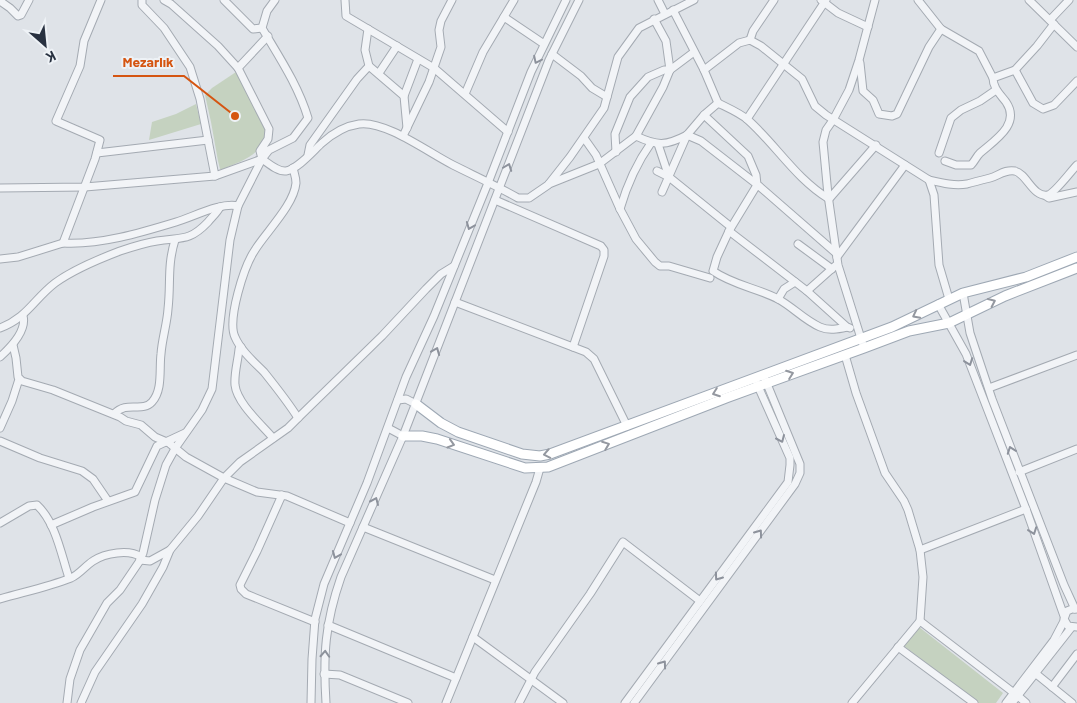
<svg xmlns="http://www.w3.org/2000/svg" width="1077" height="703" font-family="Barlow,sans-serif">
	<style>
		.green { fill: #c5d2c0 }
		.lines { fill: none; stroke-linecap: round; stroke-linejoin: round }
		.minor-casing { stroke: #a4aab2; stroke-width: 9 }
		.major-casing { stroke: #9ea8b4; stroke-width: 11 }
		.minor { stroke: #f2f4f7; stroke-width: 7 }
		.major { stroke: #fff; stroke-width: 9 }
		.oneway { stroke: #8d929c }
		.oneway2 { stroke: #9498a0 }
		.leader { fill: none; stroke: #d55511; stroke-width: 2 }
		.callout-dot { fill: #d55511; stroke: #eef2f6; stroke-width: 2 }
		.callout-label { font-size: 14px; text-anchor: middle; font-weight: bold; fill: #d55511; stroke: #eef2f6; stroke-width: 4; stroke-linejoin: round; paint-order: stroke }
	</style>
	<rect width="100%" height="100%" fill="#dfe3e8"/>
	<!-- green -->
	<g class="green">
		<path d="M236,72L266,128C265,155 243,160 223,169H220L218,161L211,122L205,95L212,88Z"/>
		<polygon points="196,104 201,124 149,140 152,122 176,114"/>
		<polygon points="919,627 1003,693 996,703 978,703 904,646"/>
	</g>
	<g class="lines">
		<defs>
			<g id="minor">
				<path d="M101,0L84,41L80,66L56,121L100,140L95,159L63,243C100,245 140,233 176,222C193,217 221,202 238,206L262,159"/>
				<path d="M142,0V5L164,28L190,67L200,99L215,176L262,159C268,163 278,172 286,171C298,169 313,151 322,143C332,134 345,126 359,124C385,120 429,153 453,165C475,176 497,186 518,198H529L548,185L570,157L604,108L618,57L639,28L694,0"/>
				<path d="M164,0L171,4L218,46L238,68L269,129L268,139L260,151L262,159L269,150L293,138L308,118C298,85 279,57 262,28L267,11L275,0"/>
				<polyline points="224,0 253,29 262,28"/>
				<polyline points="345,0 346,16 434,68 508,132"/>
				<polyline points="658,0 665,14"/>
				<polyline points="821,0 838,13 868,27"/>
				<polyline points="918,0 941,29 979,51 993,78"/>
				<polyline points="1029,0 1077,47"/>
				<polyline points="0,1 10,8 18,16 21,15 29,0"/>
				<polyline points="673,10 704,70 718,103"/>
				<polyline points="504,17 544,44"/>
				<polyline points="1050,20 1069,0"/>
				<polyline points="368,29 365,50 369,66 404,96 407,128"/>
				<polyline points="750,40 753,31 774,0"/>
				<polyline points="552,54 581,76 592,88 607,97"/>
				<polyline points="860,63 863,91 873,100 879,114 892,116 897,114 929,47 941,29"/>
				<polyline points="238,68 268,36"/>
				<polyline points="704,70 739,43 750,40 761,46 802,79 815,106 826,115 929,180 934,195 939,265 949,299"/>
				<polyline points="1015,70 1033,103 1043,109 1054,105 1077,81"/>
				<polyline points="379,73 397,46"/>
				<polyline points="465,94 483,52 514,0"/>
				<polyline points="404,96 418,59"/>
				<path d="M704,115L748,156L756,175L757,185L729,231L717,257L713,271C733,285 757,288 778,299C793,307 804,320 820,327C829,331 838,329 847,327"/>
				<polyline points="747,119 826,0"/>
				<polyline points="687,135 701,141 759,186 837,254"/>
				<polyline points="403,136 429,82 441,47 439,30 441,21 452,0"/>
				<polyline points="636,136 663,87 670,70 694,52"/>
				<polyline points="584,138 596,155 620,209 636,239 655,262 660,266 669,266 710,278"/>
				<polyline points="658,144 669,177"/>
				<polyline points="616,152 615,134 630,97 648,77 664,70 670,70 666,41 654,19"/>
				<polyline points="97,153 208,140"/>
				<polyline points="939,153 951,118 961,110 980,101 996,90"/>
				<polyline points="308,155 310,145 357,79 369,66"/>
				<path d="M945,161L956,165H971C975,161 976,157 980,153C995,140 1021,124 1006,102C1000,94 993,88 993,78L1015,70L1037,46L1054,24"/>
				<path d="M293,168C294,173 296,177 296,183C294,205 266,232 255,250C244,266 227,320 235,337C241,351 254,362 264,372C276,387 288,402 298,418"/>
				<polyline points="657,171 669,177 731,227"/>
				<path d="M929,180C942,183 954,186 967,184C974,182 982,180 990,178C998,176 1005,169 1015,171C1027,174 1033,198 1048,195C1055,193 1071,171 1077,165"/>
				<path d="M549,184L599,164L636,136C657,146 666,146 687,135"/>
				<polyline points="0,188 85,187 215,176"/>
				<path d="M662,192L687,135L704,115L718,103C728,108 740,113 748,120C776,145 796,179 829,199L876,145"/>
				<polyline points="1046,196 1049,198 1077,192"/>
				<polyline points="495,200 601,246 604,250 604,256 573,347"/>
				<path d="M620,209C627,185 636,164 651,143"/>
				<polyline points="729,231 807,291 847,327 850,328"/>
				<polyline points="798,244 832,269"/>
				<polyline points="837,257 905,165"/>
				<polyline points="0,259 18,257 63,243"/>
				<polyline points="807,291 835,266"/>
				<polyline points="963,293 970,333 992,399 1064,585 1075,609"/>
				<polyline points="778,299 784,289 795,282"/>
				<polyline points="455,302 586,352 594,359 627,426"/>
				<polyline points="938,304 966,354 1026,509 1064,616"/>
				<path d="M0,328C27,318 34,299 55,283C74,269 99,259 120,251C132,247 144,243 157,241C181,237 189,242 208,222C212,217 217,213 220,207"/>
				<polyline points="13,345 16,358 18,377 22,381 53,390 120,417 126,421 141,425 155,437 169,443 186,457 224,478 257,492 287,496 350,523"/>
				<path d="M241,347L239,349C238,361 234,373 235,385C237,403 261,424 273,438"/>
				<polyline points="864,348 838,265 828,195 823,142 826,130 833,120 849,90 859,60 875,0"/>
				<polyline points="845,355 856,393 885,473 904,501 908,510 920,550 923,577 920,621 852,703"/>
				<path d="M0,357C10,348 27,331 23,316"/>
				<polyline points="989,388 1077,355"/>
				<polyline points="398,400 406,399 416,404"/>
				<path d="M114,414C127,400 142,413 152,402C163,390 159,369 161,354C162,339 167,324 168,309C171,283 167,266 175,240"/>
				<polyline points="0,428 12,401 19,379"/>
				<polyline points="388,428 403,436"/>
				<polyline points="0,441 40,458 82,471 93,479 108,501"/>
				<polyline points="1019,472 1077,449"/>
				<polyline points="282,495 257,551 240,585 241,589 246,594 315,622"/>
				<path d="M0,523L29,506L37,505C56,523 61,554 69,578"/>
				<polyline points="51,525 93,507 135,492 157,446 185,433"/>
				<polyline points="363,527 495,580"/>
				<polyline points="920,550 1026,509"/>
				<polyline points="140,560 150,561 170,550"/>
				<path d="M0,599C24,592 48,587 71,578C80,574 85,566 93,561C105,553 129,549 141,557"/>
				<polyline points="1077,609 1072,609 1067,611 1064,619 1068,626 1077,627"/>
				<polyline points="920,621 1014,693"/>
				<polyline points="328,625 456,678"/>
				<polyline points="473,637 563,703"/>
				<polyline points="898,647 974,703"/>
				<polyline points="1035,673 1072,703"/>
				<polyline points="324,674 340,675 408,703"/>
				<polyline points="1052,687 1077,654"/>
				<polyline points="1018,696 1026,703"/>
				<polyline points="67,703 70,679 80,650 107,603 120,590 139,562 143,553 155,500 166,465 176,447 202,410 212,389 230,240 238,206"/>
				<polyline points="81,703 95,672 142,604 163,567 170,550 198,516 224,478 240,462 288,428 302,414 382,336 426,289 441,274 454,266"/>
				<polyline points="311,703 312,659 315,619 324,584 367,483 406,377 434,316 488,183 531,72 566,0"/>
				<path d="M326,703C323,655 325,623 341,577L403,436L549,60L579,0"/>
				<polyline points="446,703 536,482 540,468"/>
				<polyline points="519,703 535,672 590,594 623,542 700,601"/>
				<polyline points="625,703 788,482 790,465 790,458 757,384"/>
				<polyline points="634,703 795,484 800,473 800,464 765,379"/>
				<polyline points="1006,703 1054,640 1064,621"/>
				<polyline points="1012,703 1071,628"/>
			</g>
			<g id="major">
				<polyline points="416,404 441,423 458,432 522,454 540,456 550,454 892,327 963,293 1026,277 1077,257"/>
				<polyline points="403,436 422,436 437,439 525,468 548,467 726,398 864,348 909,331 949,323 1005,296 1077,268"/>
			</g>
		</defs>
		<!-- minor casing -->
		<use href="#minor" class="minor-casing"/>
		<!-- major casing -->
		<use href="#major" class="major-casing"/>
		<!-- minor -->
		<use href="#minor" class="minor"/>
		<!-- major -->
		<use href="#major" class="major"/>
	</g>
	<!-- one-way arrows -->
	<defs><path id="oneway-chevron" d="M-2-3.5L2.5 0L-2 3.5" fill="none" stroke-width="1.6" stroke-linecap="round" stroke-linejoin="round" transform="scale(1.25)"/></defs>
	<g class="oneway">
		<use href="#oneway-chevron" transform="translate(537 60) rotate(116)"/>
		<use href="#oneway-chevron" transform="translate(508 167) rotate(-69)"/>
		<use href="#oneway-chevron" transform="translate(470 226) rotate(112)"/>
		<use href="#oneway-chevron" transform="translate(436 351) rotate(-68)"/>
		<use href="#oneway-chevron" transform="translate(969 362) rotate(70)"/>
		<use href="#oneway-chevron" transform="translate(781 439) rotate(66)"/>
		<use href="#oneway-chevron" transform="translate(1011 450) rotate(-110)"/>
		<use href="#oneway-chevron" transform="translate(375 501) rotate(-66)"/>
		<use href="#oneway-chevron" transform="translate(1033 531) rotate(70)"/>
		<use href="#oneway-chevron" transform="translate(759 533) rotate(-54)"/>
		<use href="#oneway-chevron" transform="translate(336 555) rotate(113)"/>
		<use href="#oneway-chevron" transform="translate(718 577) rotate(126)"/>
		<use href="#oneway-chevron" transform="translate(325 654) rotate(-87)"/>
		<use href="#oneway-chevron" transform="translate(663 664) rotate(-54)"/>
	</g>
	<g class="oneway2">
		<use href="#oneway-chevron" transform="translate(992 302) rotate(-25)"/>
		<use href="#oneway-chevron" transform="translate(916 315) rotate(153)"/>
		<use href="#oneway-chevron" transform="translate(790 374) rotate(-20)"/>
		<use href="#oneway-chevron" transform="translate(716 393) rotate(160)"/>
		<use href="#oneway-chevron" transform="translate(451 444) rotate(17)"/>
		<use href="#oneway-chevron" transform="translate(606 445) rotate(-21)"/>
		<use href="#oneway-chevron" transform="translate(547 454) rotate(169)"/>
	</g>
	<!-- callouts -->
	<path class="leader" d="M235 116L184 76H113"/>
	<circle class="callout-dot" cx="235" cy="116" r="5"/>
	<g class="callout-label">
		<text x="148" y="67">Mezarlık</text>
	</g>
	<!-- north arrow -->
	<g transform="translate(45 45) rotate(153)" stroke="#eef2f6" stroke-width="4" paint-order="stroke">
	<path d="M0-4L9 19L0 12L-9 19Z" fill="#283140"/>
	<text y="-8" font-size="14" font-weight="bold" text-anchor="middle" fill="#283140">K</text>
	</g>
</svg>
